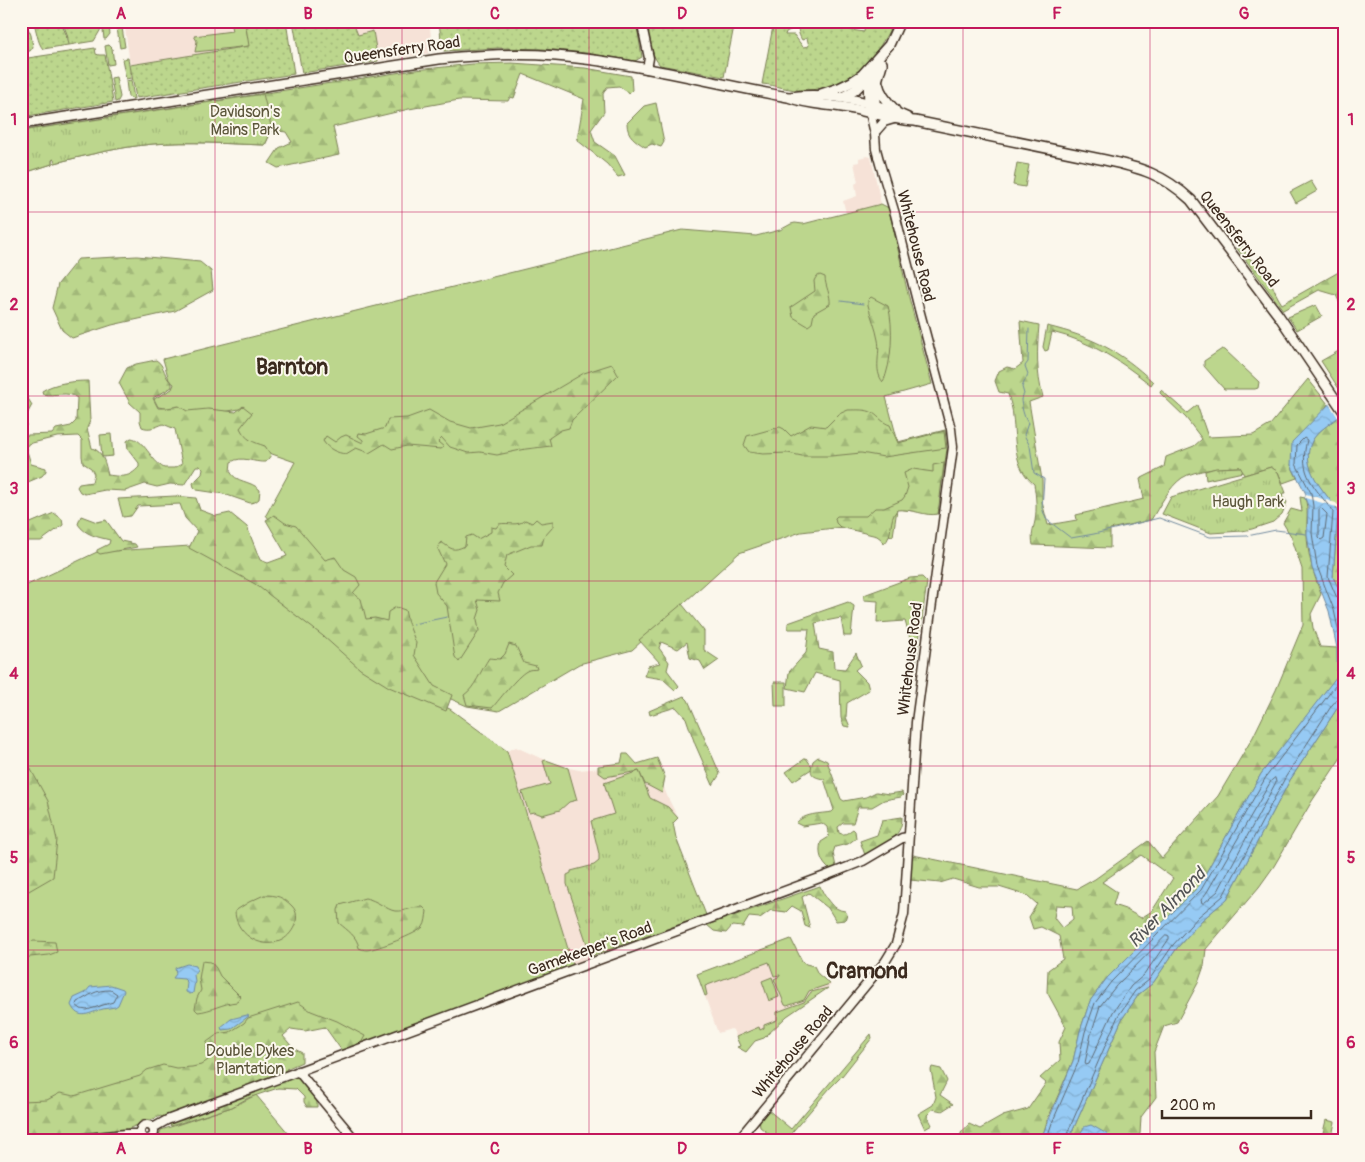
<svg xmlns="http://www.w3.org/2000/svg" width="1365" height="1162" font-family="Pangolin,sans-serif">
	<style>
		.built { fill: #f6e2d7 }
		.grass { fill: #bcd68d; stroke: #7c8056 }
		.forest { fill: url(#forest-firs); stroke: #7c8056; fill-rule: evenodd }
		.park { fill: url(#park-tufts); stroke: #7c8056 }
		.garden { fill: url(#garden-dots); stroke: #7c8056 }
		.water { fill: url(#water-waves); stroke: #728a9e }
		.pier { fill: #fbf7ec }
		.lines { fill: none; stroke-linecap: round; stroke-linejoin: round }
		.shore { stroke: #5f6a74; stroke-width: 1 }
		.stream { stroke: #728a9e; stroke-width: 1 }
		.secondary-casing { stroke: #3b2a1e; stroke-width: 11 }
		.primary-casing { stroke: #3b2a1e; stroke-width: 12 }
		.secondary { stroke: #fbf7ec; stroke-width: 8 }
		.primary { stroke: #fbf7ec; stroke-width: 9 }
		.grid { fill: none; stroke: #c2185b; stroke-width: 1; stroke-opacity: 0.55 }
		.labels { text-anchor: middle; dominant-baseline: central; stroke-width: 4; stroke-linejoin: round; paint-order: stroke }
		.street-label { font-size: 16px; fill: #3b2a1e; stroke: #fbf7ec }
		.park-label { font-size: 16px; fill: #5b553a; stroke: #fbf7ec }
		.water-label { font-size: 18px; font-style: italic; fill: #525254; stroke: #fbf7ec }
		.district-label { font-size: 21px; font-weight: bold; fill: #3b2a1e; stroke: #fbf7ec }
		.neatline { fill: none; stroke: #c2185b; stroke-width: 2 }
		.grid-label { font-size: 16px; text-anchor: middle; font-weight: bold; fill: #c2185b }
	</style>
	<defs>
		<pattern id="forest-firs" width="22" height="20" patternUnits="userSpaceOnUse" patternTransform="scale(1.25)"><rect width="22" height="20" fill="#bcd68d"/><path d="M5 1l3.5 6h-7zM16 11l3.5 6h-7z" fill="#a2b879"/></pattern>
		<pattern id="park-tufts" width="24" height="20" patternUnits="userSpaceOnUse" patternTransform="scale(1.25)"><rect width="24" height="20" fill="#bcd68d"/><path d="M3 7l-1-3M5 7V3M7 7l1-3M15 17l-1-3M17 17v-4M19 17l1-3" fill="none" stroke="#a2b879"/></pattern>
		<pattern id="garden-dots" width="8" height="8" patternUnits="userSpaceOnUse" patternTransform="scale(1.25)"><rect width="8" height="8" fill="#bcd68d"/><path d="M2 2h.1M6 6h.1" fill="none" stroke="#a2b879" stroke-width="1.8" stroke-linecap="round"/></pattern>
		<pattern id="water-waves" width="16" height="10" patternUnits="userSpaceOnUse" patternTransform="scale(1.25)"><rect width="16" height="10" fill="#96caf4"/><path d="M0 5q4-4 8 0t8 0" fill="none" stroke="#82aed1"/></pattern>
	</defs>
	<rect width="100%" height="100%" fill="#fbf7ec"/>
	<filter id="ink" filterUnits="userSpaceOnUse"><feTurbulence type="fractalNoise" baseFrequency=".02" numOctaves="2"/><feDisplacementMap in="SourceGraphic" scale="10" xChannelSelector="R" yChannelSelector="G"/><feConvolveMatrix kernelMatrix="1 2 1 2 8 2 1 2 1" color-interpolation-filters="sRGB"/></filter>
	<g filter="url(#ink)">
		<!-- built -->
		<g class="built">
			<polygon points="124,21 245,21 250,46 130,65"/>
			<polygon points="372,21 429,21 433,51 431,53 378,61 373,31 358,35 354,25"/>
			<polygon points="867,156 871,157 881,204 846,213 843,201 857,196 855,184 858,182 854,163 859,162 859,158"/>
			<polygon points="516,747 538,757 569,768 579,770 636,765 654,762 668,798 678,818 673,823 676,838 706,915 591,956 573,965 507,751"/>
			<polygon points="791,939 802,961 806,964 814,966 818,974 831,985 787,1016 764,1038 755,1041 746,1052 737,1047 740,1046 733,1030 731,1029 718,1033 697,974"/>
		</g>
		<!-- grass -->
		<g class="grass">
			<polygon points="102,21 108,21 110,34 106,39 104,39"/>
			<polygon points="116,21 121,21 125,47 120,48"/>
			<polygon points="245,24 250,46 195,52 197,41 194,36 232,31 231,26"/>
			<polygon points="109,45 112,48 114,64 108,65 105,46"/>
			<polygon points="128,58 131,78 126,79 122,59"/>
			<polygon points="116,77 120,97 118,101 115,102 111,78"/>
			<polygon points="131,80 134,99 128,97 126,81"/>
			<polygon points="1017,163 1029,165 1025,187 1013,185"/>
			<polygon points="1311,181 1317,191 1296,203 1290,192"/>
			<polygon points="881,204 887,207 889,209 907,290 932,384 886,397 898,442 945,430 947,449 937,514 897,509 893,536 843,527 801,532 739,553 632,650 579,664 499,711 467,706 428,689 321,589 266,515 295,462 272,454 263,447 246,442 238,426 244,408 208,415 158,407 154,399 172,389 174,384 169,380 163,359 682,230 756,236 780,230 791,224 795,223 803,224"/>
			<polygon points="1222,349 1225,350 1259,382 1258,388 1255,389 1224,389 1204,366 1204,361"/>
			<polygon points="111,434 113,456 102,457 100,435"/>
			<polygon points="190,546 259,582 389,684 450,709 507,751 573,965 364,1044 299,1017 217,1067 21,1136 21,588 97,552"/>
			<polygon points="774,682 786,682 786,706 775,706"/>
			<polygon points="806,758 813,768 793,781 786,772"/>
			<polygon points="546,760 568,768 577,800 569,802 560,810 542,815 534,812 529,813 522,792 550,784 543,761"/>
			<polygon points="791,939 802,961 806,964 814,966 818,974 830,984 809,991 804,1000 787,1006 785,1005 774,979 780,976 780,975 774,976 769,962 705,986 707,995 705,996 697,974"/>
			<polygon points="772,977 779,997 769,1001 762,981"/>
			<polygon points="828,988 787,1016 764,1038 755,1041 746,1052 737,1047 740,1046 736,1037 759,1027 760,1030 764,1028 764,1025 777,1020 777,1012 804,1002 811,992"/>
			<polygon points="871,1034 872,1038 842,1076 830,1088 787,1138 789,1141 778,1141 760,1127 759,1119 767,1109 791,1129"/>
			<polygon points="256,1095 295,1141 157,1141 161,1130 232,1107"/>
		</g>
		<!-- forest -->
		<g class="forest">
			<path d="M512,63L585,68L631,76L632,90L629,93L619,86L607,87L603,94L604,112L591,130L595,142L615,156L625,175L618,177L607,164L577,140L584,99L523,74L514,98L510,97L508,101L459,100L409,109L333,127L339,155L278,168L269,163L279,148L292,142L286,132L272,130L265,145C228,144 190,141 153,144C120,147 87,155 55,163L54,159L52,160V164L21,174V131L415,70L473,64Z"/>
			<path d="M656,103L664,142L661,147L652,144L645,147C635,140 627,136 627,123L644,106Z"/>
			<path d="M1242,243L1245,252L1251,260L1263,261C1269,275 1273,291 1282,304L1344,269V305L1341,306L1336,295L1319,290L1283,310L1236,247Z"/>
			<polygon points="137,256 200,262 211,271 213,290 175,311 112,325 72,338 62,330 52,308 58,284 78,259"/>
			<path d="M820,275L825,277C825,286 831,295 830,304L814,313L812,323L808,326L793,317L791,307L815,291L814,281L816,277Z"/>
			<path d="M871,297L888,306C894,325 892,364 883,382C873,370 881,354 878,340C876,328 871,317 868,305V300Z"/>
			<polygon points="1316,305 1322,316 1297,330 1288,317"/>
			<path d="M1020,321L1039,325C1037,350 1036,372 1043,397L1029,402L1042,480V502L1048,525L1077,520L1076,515L1144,499L1140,479L1164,467L1166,457L1194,446L1202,439L1186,418L1160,393L1161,390L1187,413L1197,405L1208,437L1253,435L1270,425L1308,379L1328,404L1291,465L1297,478L1283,483L1278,472L1271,467L1244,475L1240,467C1225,467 1194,470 1182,478C1169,487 1159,507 1151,520L1110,529V548L1033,545C1031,535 1033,530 1035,521C1037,508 1036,497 1034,484C1013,467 1016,442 1013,417C1013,410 1010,401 1008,394L999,392L995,381L999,371L1007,367L1015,369L1023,363Z"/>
			<path d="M1047,326C1092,337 1119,350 1153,382L1151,385C1119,360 1092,342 1052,332L1048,350L1045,351L1043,347Z"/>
			<polygon points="1344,348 1344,389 1341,392 1321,361"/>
			<path d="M156,360C165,365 164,378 172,383V387L153,398L158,408H167L179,406L187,411L208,409L236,412L243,406L252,413L240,428C246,440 253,442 265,446L271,455L266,462C253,463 243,455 231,462L230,471C235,483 251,480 260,490L259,499L255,502L250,503L224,494L197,490L194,487L193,483L202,474L203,469L200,466H196L184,485L170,484L157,487L145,484L125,491L105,490L85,494L80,492L77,487L79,484L92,482L94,474L91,468L83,463L82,456V440L78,436L57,437L28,444L27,451L31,464L46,468V471L42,476L28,482L21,490V474L24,468L21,460L22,438L28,435L52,434L56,429L71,426L76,421L77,398C68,390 54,397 43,394L42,391C54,383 73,381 88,381L90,421L87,428L92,448C104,452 105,464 108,475C122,477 129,478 139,467V463L128,449L127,441L131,438C144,439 151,461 164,468H174L182,464L175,429L163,424C156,427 149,430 142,427L140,421V412L130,403L119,383L127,368L136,364Z"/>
			<path d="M612,364L618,375L572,420L569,428L561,430L549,438L551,446L526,449L497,455L480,452L468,453L450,447L442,438L438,442L444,447L441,449L407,446L392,449L384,444L369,453L356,448L346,454C337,453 328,449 323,441L326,436L335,442L341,437L346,435L363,443V440L358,436L359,433L366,434L385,428L388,419L407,418L429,410L450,422L471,428L499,423L584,373Z"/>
			<polygon points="21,392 24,392 32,405 26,416 26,426 21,427"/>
			<path d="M848,410C856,410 867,409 873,413C879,417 883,423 890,425L898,443L944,431L946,448L884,457L861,453L831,456H802L788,453L763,454L749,452L744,445L747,436L780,427L784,429L791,436L811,425L826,427L839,414Z"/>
			<path d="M1338,417L1344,427V527L1342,539L1344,540V600L1333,577L1338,510C1324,492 1298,466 1312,441C1317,431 1330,424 1338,417Z"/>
			<path d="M944,463L938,514C925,517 912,508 897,510C888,520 894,535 884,544L881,539L877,536L840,527L836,523L835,518L837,516H866L875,508H884L902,500L905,496L908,487L904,473L913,469L933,472V465Z"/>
			<polygon points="175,496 196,498 200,510 216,516 230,513 247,527 260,560 268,563 287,556 266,520 274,515 285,523 296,526 325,560 335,557 344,570 356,577 360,585 353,593 361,599 366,619 375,618 387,621 388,612 396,607 405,610 408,623 416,643 414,655 434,686 452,695 446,711 389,687 360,669 323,636 255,584 189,548 197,531 185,518 180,504 138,506 131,516 123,517 118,499"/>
			<path d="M1300,497L1305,498C1309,510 1306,521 1307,533C1307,554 1314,575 1321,594L1311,614L1313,628L1320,647L1337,648L1338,676L1261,774L1198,887L1107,978L1090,1001L1080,1031L1073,1061L1047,1121L1042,1139L1040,1141H961V1133L969,1124L980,1129L1003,1116L1028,1109L1046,1083L1040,1078L1060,1060L1059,1042L1066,1027L1047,992L1048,970L1063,959L1059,936L1041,927L1033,929L1029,917L1037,904L1028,896L999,887H979L953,879L940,883L910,880V862L913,855L1077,889L1095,879L1148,841L1162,858L1218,796L1253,737L1276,690L1303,625L1302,569L1291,536L1283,523L1291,509L1302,512ZM1141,855L1173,878L1152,911L1141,918L1125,909L1113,905L1117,892L1102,882ZM1056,905L1072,906L1073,919L1062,928L1054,918Z"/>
			<polygon points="54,513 62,519 63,525 41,541 23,541 21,552 21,527"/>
			<path d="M81,516L97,522L106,520L121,541L135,544L137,547L100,554L97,552V550L109,544L110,540C98,537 85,535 78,524Z"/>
			<path d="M536,519L541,523L553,521V527L544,537L542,545H531L507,555L504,567L512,575L503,583L498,593L500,601L477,600L480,610L477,619L479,631L459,662L455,657L454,652L447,606L436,593L434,582L445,564L438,549L441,542C452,549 452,552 465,546L466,537L472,535L478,539L491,532V527L496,528L499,524C509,522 517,527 525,520L532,523Z"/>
			<polygon points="922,577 927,582 916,663 912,663 914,653 905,621 877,623 878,601 864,600 864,595 910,578"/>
			<polygon points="848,602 854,606 851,636 844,636 841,618 815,623 819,649 833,652 834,668 845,669 856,653 861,665 855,670 867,682 869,690 847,703 846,717 850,727 844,726 841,718 840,680 815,673 805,692 787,688 789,672 806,653 809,629 788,629 788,623"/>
			<polygon points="682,604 704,631 704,650 719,660 705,670 700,661 690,658 687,642 678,649 661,642 659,648 669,662 667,670 679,686 675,690 663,679 644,676 648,666 660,663 639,640"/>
			<path d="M509,644L516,646L524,663L536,666L537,669C534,670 532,669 529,670C519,673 500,699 492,708L467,705L464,695C475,688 481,670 489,658L500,659L505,654Z"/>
			<polygon points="684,696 688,700 720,774 713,785 695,744 686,718 676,707 650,715 649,711"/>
			<polygon points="1344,698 1344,753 1312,801 1274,866 1259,887 1206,949 1204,966 1198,983 1177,1022 1164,1026 1154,1052 1156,1097 1141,1117 1140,1134 1130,1141 1068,1141 1122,1019 1139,994 1153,983 1177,948 1202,920 1227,899 1290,780"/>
			<polygon points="21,751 48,801 57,840 53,877 27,892 21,891"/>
			<polygon points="623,754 628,754 637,764 657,758 665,777 662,793 645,784 639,771 605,777 598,772 598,766 621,763"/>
			<path d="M818,757L827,761L841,799L844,801L866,797L876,792L889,794L902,792L903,795L901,797L884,800L872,807H858L853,823H843L838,827L839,833C846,836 848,832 853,829L855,831L856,838L848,844L835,847L833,853L836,867L830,870C821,862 818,854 821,842L829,837L827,827L822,823L802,826L796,823C805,813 819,814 832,812L834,810L824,779C811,777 809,773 813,761Z"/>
			<path d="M902,817C903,838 882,846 865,855L860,841L877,835L882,820Z"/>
			<path d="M820,886C824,896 832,910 845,911L847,914L845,920L836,921L828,908L809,893L802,897L810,928L805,926L801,911L792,906L786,912L771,910L760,918L749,917L743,927L732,926L726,933L714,931L707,925Z"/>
			<path d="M264,895C277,895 283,897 292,906C303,917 292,936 280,941C259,950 235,932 235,911L249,902Z"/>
			<path d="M365,898C377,900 387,910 395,911C405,912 413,906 423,907L427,911C426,917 426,923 423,927C417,934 377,949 367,950C363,950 362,949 359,948C357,936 348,931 339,923L338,910L340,905Z"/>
			<polygon points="34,941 55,942 57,952 49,955 21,958 21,943"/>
			<path d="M202,961L211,962L216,968L220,976L241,997L237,1002C223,1003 211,1011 198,1012L195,1009L197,998L201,990L199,979Z"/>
			<path d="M298,1002L311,1011L337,1021L365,1036L360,1045L342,1051L325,1027L305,1031L291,1029L283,1036L293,1048L302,1053V1062L286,1069L289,1078H299L317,1101V1107H307L304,1102V1097L296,1089L278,1088L248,1098L232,1107L171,1126L161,1116L122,1131L40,1139L21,1137V1101L47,1100L60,1093L74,1096L140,1076L147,1070L163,1065L176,1068L192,1067L201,1065L208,1060C209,1053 205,1049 207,1042L218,1034L230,1032L244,1023L248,1018Z"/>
			<polygon points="932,1067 941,1069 947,1081 940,1095 953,1104 942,1111 933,1109 927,1115 932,1125 925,1129 918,1114 933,1105 936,1097 931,1070"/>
			<polygon points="1326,1120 1335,1122 1331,1141 1321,1141"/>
		</g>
		<!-- park -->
		<g class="park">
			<path d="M263,94L272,130L265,145C228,144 190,141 153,144C120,147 87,155 55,163L54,159L52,160V164L21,174V131Z"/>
			<polygon points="1240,467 1243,472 1206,480 1205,471 1216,468"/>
			<polygon points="1271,467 1278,472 1286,493 1283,493 1282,496 1287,502 1282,514 1273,522 1252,529 1242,531 1211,533 1162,514 1171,497"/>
			<polygon points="639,771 650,798 668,807 678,818 673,823 676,838 706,915 591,956 567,884 567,875 571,873 571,871 594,865 599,861 599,854 591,821 614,814 604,783"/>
		</g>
		<!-- garden -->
		<g class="garden">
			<polygon points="21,21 25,21 31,35 33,47 30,51 21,52"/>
			<path d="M33,21H60L66,34L68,45L43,49C37,42 37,30 33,21Z"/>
			<polygon points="62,21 100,21 101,29 94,41 69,45 67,34"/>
			<polygon points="245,21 286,21 294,74 136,98 130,65 249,46"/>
			<polygon points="293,21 372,21 354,25 358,35 373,31 378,61 302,73"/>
			<polygon points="439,21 636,21 642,57 635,61 586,53 543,49 498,48 444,51 442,49"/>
			<path d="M649,21H735L724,77L660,65C651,56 646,33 649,21Z"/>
			<path d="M774,21H794L792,29L786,32L785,35H794L803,47L809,46L807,38L802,40C798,34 797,27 800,21H847L838,24L839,28L864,32L865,22L870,24L872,21H894C875,60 851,90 804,90C790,91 776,85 762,84Z"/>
			<polygon points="95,48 96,54 99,55 105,55 113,102 21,117 21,59"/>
		</g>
		<!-- water -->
		<g class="water">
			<path d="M1344,389V413C1334,421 1318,430 1312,441C1299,467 1324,491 1338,510L1333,577L1344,600V698L1290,780L1227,899L1202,920L1177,948L1153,983L1139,994L1122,1019L1068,1141H1040L1073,1061L1080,1031L1090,1001L1107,978L1198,887L1261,774L1337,676V648L1329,611L1312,568L1307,534L1308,506L1305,498L1306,494L1291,465L1292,442Z"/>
			<polygon points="187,964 196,966 197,970 194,975 195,981 193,993 190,994 186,992 187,982 184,979 173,978 176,974 175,968"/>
			<path d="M111,985L123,989L124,991L118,1005L115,1007C111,1008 107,1008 103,1009C90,1012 79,1022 71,1005L74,998L85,993L90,987Z"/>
			<polygon points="247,1015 249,1016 231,1029 222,1030 221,1027 231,1019"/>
			<polygon points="1091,1125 1107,1134 1109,1141 1083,1141 1078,1138 1084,1127"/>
		</g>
		<!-- pier -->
		<g class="pier">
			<polygon points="1339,391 1344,398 1344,416 1339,419 1328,402"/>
			<polygon points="1306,494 1336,503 1340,508 1305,498"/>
		</g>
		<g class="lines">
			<!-- shore -->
			<g class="shore">
				<polygon points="1321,508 1327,514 1324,538 1321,540 1319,538 1319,510"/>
				<polygon points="1275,778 1276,782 1218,891 1204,903 1202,903 1201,900 1207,892 1271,781"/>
				<polygon points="1167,935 1169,936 1169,939 1144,975 1131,986 1113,1012 1089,1064 1086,1065 1085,1063 1091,1034 1100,1006 1116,986"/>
				<path d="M111,990L117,994L113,1002L87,1010L81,1009L76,1005L77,1002C92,995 93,990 111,990Z"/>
				<path d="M1046,1141L1052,1123L1078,1063L1085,1032L1095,1003L1111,982L1201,890L1266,777L1342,677V647L1334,610L1317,566L1312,533L1313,506L1311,493L1296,464L1297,445L1304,438L1307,440C1298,475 1314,485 1333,512L1328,577L1337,598L1344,601"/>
				<polyline points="1064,1141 1118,1016 1135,991 1149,980 1173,945 1198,917 1223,896 1285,778 1332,705 1339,697 1344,695"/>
			</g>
			<!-- stream -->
			<g class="stream">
				<polyline points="841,301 863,304"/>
				<path d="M1029,329L1028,362L1025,366L1028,374L1022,387L1024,394L1021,399C1021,405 1024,418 1028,423L1024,435L1030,446L1034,473L1044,479L1042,508L1046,519L1071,538L1094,534L1159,518L1210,537L1247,536L1276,530L1306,534"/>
				<polyline points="413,624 447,617"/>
			</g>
			<defs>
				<g id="secondary">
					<polyline points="641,21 649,58 647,69"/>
					<polyline points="877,130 884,122 894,119"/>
					<polyline points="298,1071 356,1141"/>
					<circle cx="147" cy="1132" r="7"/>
					<polyline points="153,1128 167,1120 825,876 863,861 902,838 908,837"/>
					<polyline points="21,1140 24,1141"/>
					<polyline points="58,1141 125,1134 140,1134"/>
					<polyline points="737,1141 885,962 896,944 904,914 916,722 953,447 951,429 919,309 895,214 880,164 876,149 875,134 870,112"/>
				</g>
				<g id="primary">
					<polyline points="868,75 869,107"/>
					<polyline points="853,81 862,75 889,45 900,21"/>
					<path d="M878,83C880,94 887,102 895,110"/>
					<polyline points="821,94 839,88 862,77 870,79 875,88"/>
					<path d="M790,97C830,92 872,101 908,118"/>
					<polyline points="841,98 855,90 882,63"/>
					<polyline points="875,110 875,88 882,64"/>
					<path d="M21,124L439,59C478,55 517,53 556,56C634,62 711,83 788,97C806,104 823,104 842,107C867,110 890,120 915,121L1105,160C1141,168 1163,174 1191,200L1279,316L1344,412"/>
				</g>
			</defs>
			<!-- secondary casing -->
			<use href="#secondary" class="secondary-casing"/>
			<!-- primary casing -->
			<use href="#primary" class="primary-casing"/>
			<!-- secondary -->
			<use href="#secondary" class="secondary"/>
			<!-- primary -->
			<use href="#primary" class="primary"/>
		</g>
	</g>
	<!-- grid -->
	<path class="grid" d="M215,21V1141M402,21V1141M589,21V1141M776,21V1141M963,21V1141M1150,21V1141M21,212H1344M21,396H1344M21,581H1344M21,766H1344M21,950H1344"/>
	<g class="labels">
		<!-- street labels -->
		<g class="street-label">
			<text transform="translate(402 50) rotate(-8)">Queensferry Road</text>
			<text transform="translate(1239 239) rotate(52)">Queensferry Road</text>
			<text transform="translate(916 246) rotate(76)">Whitehouse Road</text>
			<text transform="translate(910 659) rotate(-83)">Whitehouse Road</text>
			<text transform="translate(590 949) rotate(-20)">Gamekeeper's Road</text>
			<text transform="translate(793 1052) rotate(-50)">Whitehouse Road</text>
		</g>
		<!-- park labels -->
		<g class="park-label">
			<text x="245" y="112">Davidson's<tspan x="245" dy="18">Mains Park</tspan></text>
			<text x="1248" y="502">Haugh Park</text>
			<text x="250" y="1051">Double Dykes<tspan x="250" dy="18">Plantation</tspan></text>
		</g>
		<!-- water labels -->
		<g class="water-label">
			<text transform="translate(1167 908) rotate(-46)">River Almond</text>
		</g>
		<!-- district labels -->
		<g class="district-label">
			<text x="292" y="367">Barnton</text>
			<text x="867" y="971">Cramond</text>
		</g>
	</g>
	<!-- margin -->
	<rect width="1365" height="1162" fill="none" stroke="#fbf7ec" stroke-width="55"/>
	<!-- scale -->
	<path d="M1162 1110v8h149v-8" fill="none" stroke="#3b2a1e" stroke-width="2.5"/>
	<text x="1170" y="1110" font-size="15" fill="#3b2a1e" stroke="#fbf7ec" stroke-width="4" paint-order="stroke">200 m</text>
	<rect x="28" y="28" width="1310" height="1106" class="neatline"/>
	<g class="grid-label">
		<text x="121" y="19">A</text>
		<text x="308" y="19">B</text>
		<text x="495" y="19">C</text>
		<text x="682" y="19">D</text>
		<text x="870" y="19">E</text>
		<text x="1057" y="19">F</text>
		<text x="1244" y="19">G</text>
		<text x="14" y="125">1</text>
		<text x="1351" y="125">1</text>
		<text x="14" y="310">2</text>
		<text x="1351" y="310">2</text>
		<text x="14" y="494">3</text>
		<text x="1351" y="494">3</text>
		<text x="14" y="679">4</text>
		<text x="1351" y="679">4</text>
		<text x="14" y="863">5</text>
		<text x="1351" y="863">5</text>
		<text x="14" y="1048">6</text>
		<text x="1351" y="1048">6</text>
		<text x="121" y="1154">A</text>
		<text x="308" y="1154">B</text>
		<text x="495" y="1154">C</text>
		<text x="682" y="1154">D</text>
		<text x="870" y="1154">E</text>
		<text x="1057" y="1154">F</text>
		<text x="1244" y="1154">G</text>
	</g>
</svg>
